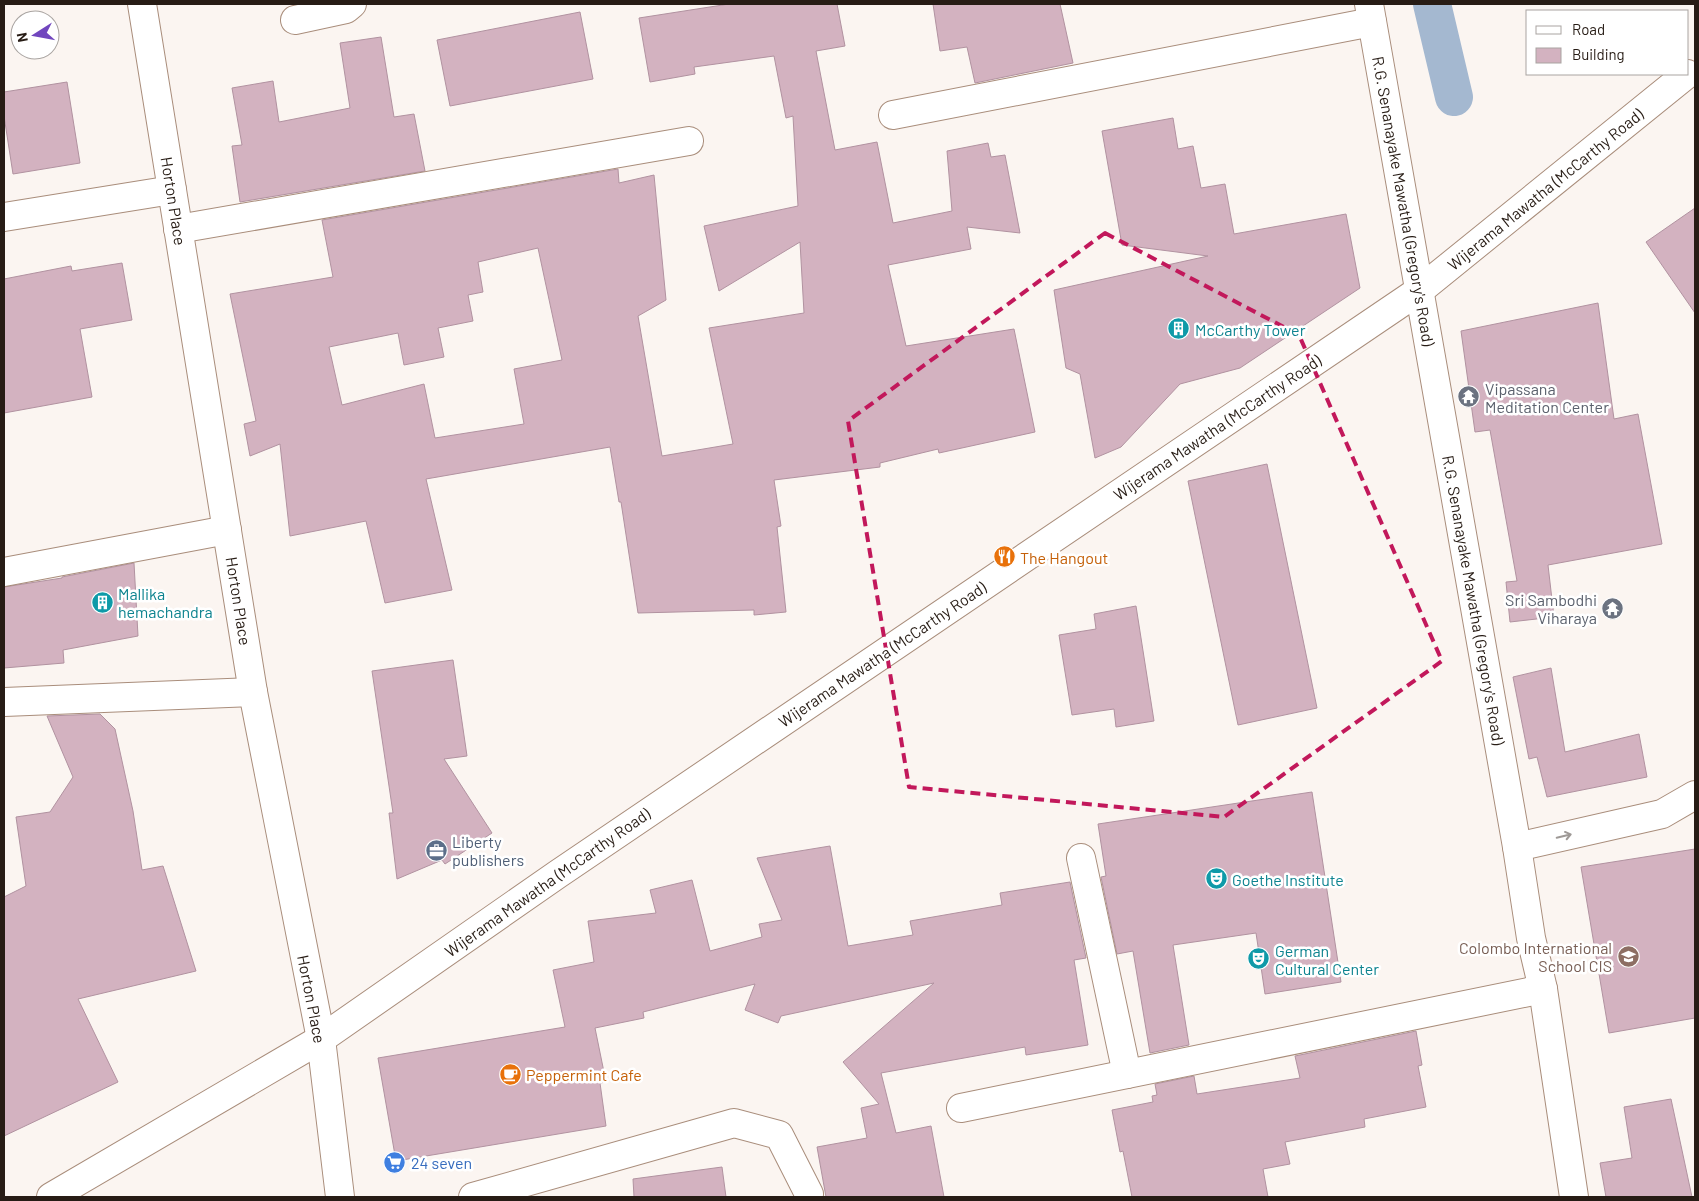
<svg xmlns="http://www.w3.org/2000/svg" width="1699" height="1201" font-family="Barlow,sans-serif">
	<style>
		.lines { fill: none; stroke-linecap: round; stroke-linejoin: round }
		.canal { stroke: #a4b8d0; stroke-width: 38 }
		.building { fill: #d3b2c0; stroke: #b192a0; fill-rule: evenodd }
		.minor-casing { stroke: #a98d7b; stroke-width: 30 }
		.major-casing { stroke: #a98d7b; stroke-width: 30 }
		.highway-casing { stroke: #a98d7b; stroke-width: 30 }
		.minor { stroke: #fff; stroke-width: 28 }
		.major { stroke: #fff; stroke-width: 28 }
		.highway { stroke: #fff; stroke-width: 28 }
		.oneway { stroke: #9e9996 }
		.marked { fill: none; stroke: #c2185b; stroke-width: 4; stroke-dasharray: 10 6; stroke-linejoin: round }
		.labels { text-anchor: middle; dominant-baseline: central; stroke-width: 5; stroke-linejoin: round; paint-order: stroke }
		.street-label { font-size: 16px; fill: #271c15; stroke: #fff }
		.culture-label { font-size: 16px; fill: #0d838f; stroke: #fff; text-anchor: start }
		.worship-label { font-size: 16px; fill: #5b616d; stroke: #fff; text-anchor: start }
		.food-label { font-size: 16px; fill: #c56008; stroke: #fff; text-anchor: start }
		.service-label { font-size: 16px; fill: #4e5e75; stroke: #fff; text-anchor: start }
		.education-label { font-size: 16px; fill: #785e54; stroke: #fff; text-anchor: end }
		.shop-label { font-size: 16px; fill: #366cbe; stroke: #fff; text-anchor: start }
	</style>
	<rect width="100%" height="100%" fill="#fbf5f1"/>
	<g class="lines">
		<!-- canal -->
		<polyline class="canal" points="1432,4 1454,97"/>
	</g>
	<!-- building -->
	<g class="building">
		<path d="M729,4H837L845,46L816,51L835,150L877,142L893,223L952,211L947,151L988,143L991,157L1005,155L1020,233L967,227L971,249L888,265L906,346L1014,329L1035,432L939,453L938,449L880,463V467L774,480L781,526L777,527L786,612L754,615V610L638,613L621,502H619L610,447L426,479L452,590L385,603L366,521L290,536L280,444L250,456L244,424L256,421L230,294L333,277L322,220L618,169L619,183L654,175L666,300L638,316L662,456L733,444L709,328L804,313L800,242L719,291L704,226L798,206L793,116L786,118L774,56L694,67L695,74L650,82L639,18ZM538,248L562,360L514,369L524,424L435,438L424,384L342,405L329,347L398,333L404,365L444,357L438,328L473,321L468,295L483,292L478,262Z"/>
		<polygon points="933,4 1060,4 1073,63 975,83 967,47 940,51"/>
		<polygon points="580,12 593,79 450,106 437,40"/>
		<polygon points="381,37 394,117 414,114 425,171 240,202 232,146 242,145 232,88 273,81 279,122 350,108 340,43"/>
		<polygon points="67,82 80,163 13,174 4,116 4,92"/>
		<polygon points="1173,118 1178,149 1193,146 1201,188 1225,184 1234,234 1346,214 1360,288 1240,368 1180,384 1121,447 1095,458 1080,374 1066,368 1054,290 1208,256 1122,245 1102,131"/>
		<polygon points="1695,208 1695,313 1646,242"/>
		<polygon points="122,263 132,320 80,329 92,397 4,413 4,279 71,266 72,271"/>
		<polygon points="1598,303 1614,419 1638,414 1662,544 1548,565 1554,617 1510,622 1506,582 1517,581 1490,430 1475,432 1461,331"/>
		<polygon points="1267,464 1317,708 1238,725 1188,481"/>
		<polygon points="134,563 138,636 63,650 64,663 4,668 4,587 62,578 62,577"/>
		<polygon points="1136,606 1154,721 1116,727 1114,709 1072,715 1059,635 1096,629 1094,614"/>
		<polygon points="453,660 467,756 444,759 492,833 445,864 442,860 397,879 389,813 393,813 372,671"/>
		<polygon points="1551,668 1565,752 1639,734 1647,777 1547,797 1537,757 1529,759 1513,677"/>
		<polygon points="100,714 115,729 133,811 142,870 163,866 196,971 78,999 118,1082 4,1136 4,897 26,886 16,817 50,812 73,777 47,716"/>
		<polygon points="1312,792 1341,982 1265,994 1256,933 1173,945 1189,1045 1150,1053 1133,951 1117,954 1101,877 1106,876 1098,824"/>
		<polygon points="830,846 848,946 913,935 910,921 1002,905 1000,893 1070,882 1086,958 1074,960 1088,1045 1026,1055 1025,1047 881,1073 896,1133 931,1126 944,1197 826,1197 817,1147 867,1138 861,1108 879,1104 843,1062 934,983 781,1016 778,1023 745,1010 755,984 643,1012 644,1018 595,1028 606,1082 600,1083 606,1126 396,1161 378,1058 565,1027 553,970 594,962 588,921 656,913 650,890 692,880 710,951 762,937 759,924 782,920 757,858"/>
		<polygon points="1695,849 1695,1018 1609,1033 1581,867"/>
		<polygon points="1416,1031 1422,1065 1418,1066 1426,1107 1364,1119 1365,1127 1285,1142 1290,1164 1263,1169 1268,1197 1132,1197 1123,1151 1120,1152 1112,1110 1153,1102 1152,1096 1157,1095 1155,1084 1194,1076 1197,1094 1300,1078 1295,1056"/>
		<polygon points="1671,1099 1692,1197 1606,1197 1600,1163 1632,1158 1624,1107"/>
		<polygon points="722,1167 726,1197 634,1197 633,1179"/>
	</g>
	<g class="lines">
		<defs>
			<g id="minor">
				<polyline points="1369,4 1517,847 1531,938 1543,989 1574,1197"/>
				<polyline points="295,20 346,9 352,4"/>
				<polyline points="893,115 1372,22"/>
				<polyline points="4,217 172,190"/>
				<polyline points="178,229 689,141"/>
				<polyline points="4,572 227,530"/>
				<polyline points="4,702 253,692"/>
				<polyline points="1517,847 1662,814 1695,795"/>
				<polyline points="1081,858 1127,1074"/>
				<polyline points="961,1108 1543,989"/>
				<polyline points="473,1197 734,1123 779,1135 809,1194"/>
			</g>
			<polyline id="major" points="51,1197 321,1039 558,874 1420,290 1687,74"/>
			<polyline id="highway" points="142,4 253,692 321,1039 340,1197"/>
		</defs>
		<!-- minor casing -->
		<use href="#minor" class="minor-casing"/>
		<!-- major casing -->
		<use href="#major" class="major-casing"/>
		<!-- highway casing -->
		<use href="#highway" class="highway-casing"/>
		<!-- minor -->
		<use href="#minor" class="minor"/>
		<!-- major -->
		<use href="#major" class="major"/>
		<!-- highway -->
		<use href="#highway" class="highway"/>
	</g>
	<!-- one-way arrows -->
	<defs><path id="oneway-shaft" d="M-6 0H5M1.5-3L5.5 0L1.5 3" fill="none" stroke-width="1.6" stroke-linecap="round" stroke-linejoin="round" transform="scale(1.25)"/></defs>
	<use class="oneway" href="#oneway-shaft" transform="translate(1564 836) rotate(-13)"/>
	<!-- marked area -->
	<path class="marked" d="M1105,233L1299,335L1442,661L1224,817L909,787L848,421Z"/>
	<!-- icons -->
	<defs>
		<symbol id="building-disc" viewBox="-11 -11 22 22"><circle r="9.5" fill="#0f9aa8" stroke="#fff"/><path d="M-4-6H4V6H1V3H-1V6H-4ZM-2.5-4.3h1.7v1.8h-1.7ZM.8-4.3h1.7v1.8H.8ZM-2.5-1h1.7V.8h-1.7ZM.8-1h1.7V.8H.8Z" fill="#fff"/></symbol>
		<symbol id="temple-disc" viewBox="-11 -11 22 22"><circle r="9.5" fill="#6b7280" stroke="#fff"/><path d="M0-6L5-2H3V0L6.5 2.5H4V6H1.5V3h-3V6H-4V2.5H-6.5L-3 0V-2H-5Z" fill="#fff"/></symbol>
		<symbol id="restaurant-disc" viewBox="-11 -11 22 22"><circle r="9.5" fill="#e8710a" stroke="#fff"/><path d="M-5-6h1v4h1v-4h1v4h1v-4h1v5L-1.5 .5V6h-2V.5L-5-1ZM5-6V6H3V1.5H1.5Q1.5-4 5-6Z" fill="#fff"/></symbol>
		<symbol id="office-disc" viewBox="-11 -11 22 22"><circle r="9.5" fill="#5c6f8a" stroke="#fff"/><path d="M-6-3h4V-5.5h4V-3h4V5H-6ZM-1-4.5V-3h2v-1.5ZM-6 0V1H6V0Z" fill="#fff"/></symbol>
		<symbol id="theatre-disc" viewBox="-11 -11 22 22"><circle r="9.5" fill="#0f9aa8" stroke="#fff"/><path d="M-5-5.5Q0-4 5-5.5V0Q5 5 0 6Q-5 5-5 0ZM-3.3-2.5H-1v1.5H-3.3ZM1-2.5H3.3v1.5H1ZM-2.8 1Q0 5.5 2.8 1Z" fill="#fff"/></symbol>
		<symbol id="school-disc" viewBox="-11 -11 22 22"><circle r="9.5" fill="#8d6e63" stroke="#fff"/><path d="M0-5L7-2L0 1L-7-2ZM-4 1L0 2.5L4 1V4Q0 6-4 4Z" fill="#fff"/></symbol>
		<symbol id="cafe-disc" viewBox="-11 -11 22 22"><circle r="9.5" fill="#e8710a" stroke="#fff"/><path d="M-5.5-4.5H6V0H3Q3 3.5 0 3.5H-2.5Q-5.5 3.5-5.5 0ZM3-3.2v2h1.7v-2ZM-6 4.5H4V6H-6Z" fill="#fff"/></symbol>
		<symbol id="supermarket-disc" viewBox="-11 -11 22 22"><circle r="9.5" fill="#3f7fe0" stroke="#fff"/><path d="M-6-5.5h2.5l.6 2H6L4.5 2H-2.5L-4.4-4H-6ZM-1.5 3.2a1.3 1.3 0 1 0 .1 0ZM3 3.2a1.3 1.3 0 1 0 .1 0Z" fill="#fff"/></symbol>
	</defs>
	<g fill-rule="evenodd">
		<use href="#building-disc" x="1166" y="316" width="25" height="25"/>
		<use href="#temple-disc" x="1456" y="384" width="25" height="25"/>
		<use href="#restaurant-disc" x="992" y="544" width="25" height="25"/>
		<use href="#building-disc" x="90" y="590" width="25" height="25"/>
		<use href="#temple-disc" x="1600" y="596" width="25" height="25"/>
		<use href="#office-disc" x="424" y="838" width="25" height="25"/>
		<use href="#theatre-disc" x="1204" y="866" width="25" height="25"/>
		<use href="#school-disc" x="1616" y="944" width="25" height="25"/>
		<use href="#theatre-disc" x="1246" y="946" width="25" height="25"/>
		<use href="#cafe-disc" x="498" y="1062" width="25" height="25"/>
		<use href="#supermarket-disc" x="382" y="1150" width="25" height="25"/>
	</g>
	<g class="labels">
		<!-- street labels -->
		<g class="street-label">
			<text transform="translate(1545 189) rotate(-39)">Wijerama Mawatha (McCarthy Road)</text>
			<text transform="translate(174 201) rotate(81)">Horton Place</text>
			<text transform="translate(1404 201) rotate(80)">R.G. Senanayake Mawatha (Gregory's Road)</text>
			<text transform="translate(1217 427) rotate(-34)">Wijerama Mawatha (McCarthy Road)</text>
			<text transform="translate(1474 600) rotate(80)">R.G. Senanayake Mawatha (Gregory's Road)</text>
			<text transform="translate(239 601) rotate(81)">Horton Place</text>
			<text transform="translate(882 654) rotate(-34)">Wijerama Mawatha (McCarthy Road)</text>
			<text transform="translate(547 882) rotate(-35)">Wijerama Mawatha (McCarthy Road)</text>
			<text transform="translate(312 999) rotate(79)">Horton Place</text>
		</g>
		<!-- culture labels -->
		<g class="culture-label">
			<text x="1195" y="329">McCarthy Tower</text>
			<text x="118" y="593">Mallika<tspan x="118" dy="18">hemachandra</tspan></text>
			<text x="1232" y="879">Goethe Institute</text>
			<text x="1275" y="950">German<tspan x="1275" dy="18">Cultural Center</tspan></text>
		</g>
		<!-- worship labels -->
		<g class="worship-label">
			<text x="1485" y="388">Vipassana<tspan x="1485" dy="18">Meditation Center</tspan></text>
			<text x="1597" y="599" text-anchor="end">Sri Sambodhi<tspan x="1597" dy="18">Viharaya</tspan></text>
		</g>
		<!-- food labels -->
		<g class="food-label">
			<text x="1020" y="557">The Hangout</text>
			<text x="526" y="1074">Peppermint Cafe</text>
		</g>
		<!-- service labels -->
		<g class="service-label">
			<text x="452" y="841">Liberty<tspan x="452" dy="18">publishers</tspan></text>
		</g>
		<!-- education labels -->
		<g class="education-label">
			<text x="1612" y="947">Colombo International<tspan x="1612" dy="18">School CIS</tspan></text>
		</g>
		<!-- shop labels -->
		<g class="shop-label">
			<text x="411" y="1162">24 seven</text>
		</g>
	</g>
	<!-- border -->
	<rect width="1699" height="1201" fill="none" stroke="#271c15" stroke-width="10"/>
	<!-- legend -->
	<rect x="1526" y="10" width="162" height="65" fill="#ffffff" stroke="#a9a4a1"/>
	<rect x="1536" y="26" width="25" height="8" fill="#ffffff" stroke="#a9a4a1"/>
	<text x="1572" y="35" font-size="15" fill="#271c15">Road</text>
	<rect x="1536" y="48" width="25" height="15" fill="#d3b2c0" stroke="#a9a4a1"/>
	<text x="1572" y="60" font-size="15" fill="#271c15">Building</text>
	<!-- north arrow -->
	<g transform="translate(35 35) rotate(259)"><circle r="24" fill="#ffffff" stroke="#a9a4a1"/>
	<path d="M0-4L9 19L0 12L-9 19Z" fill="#7146be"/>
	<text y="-8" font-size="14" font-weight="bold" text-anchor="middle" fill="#271c15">N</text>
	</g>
</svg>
